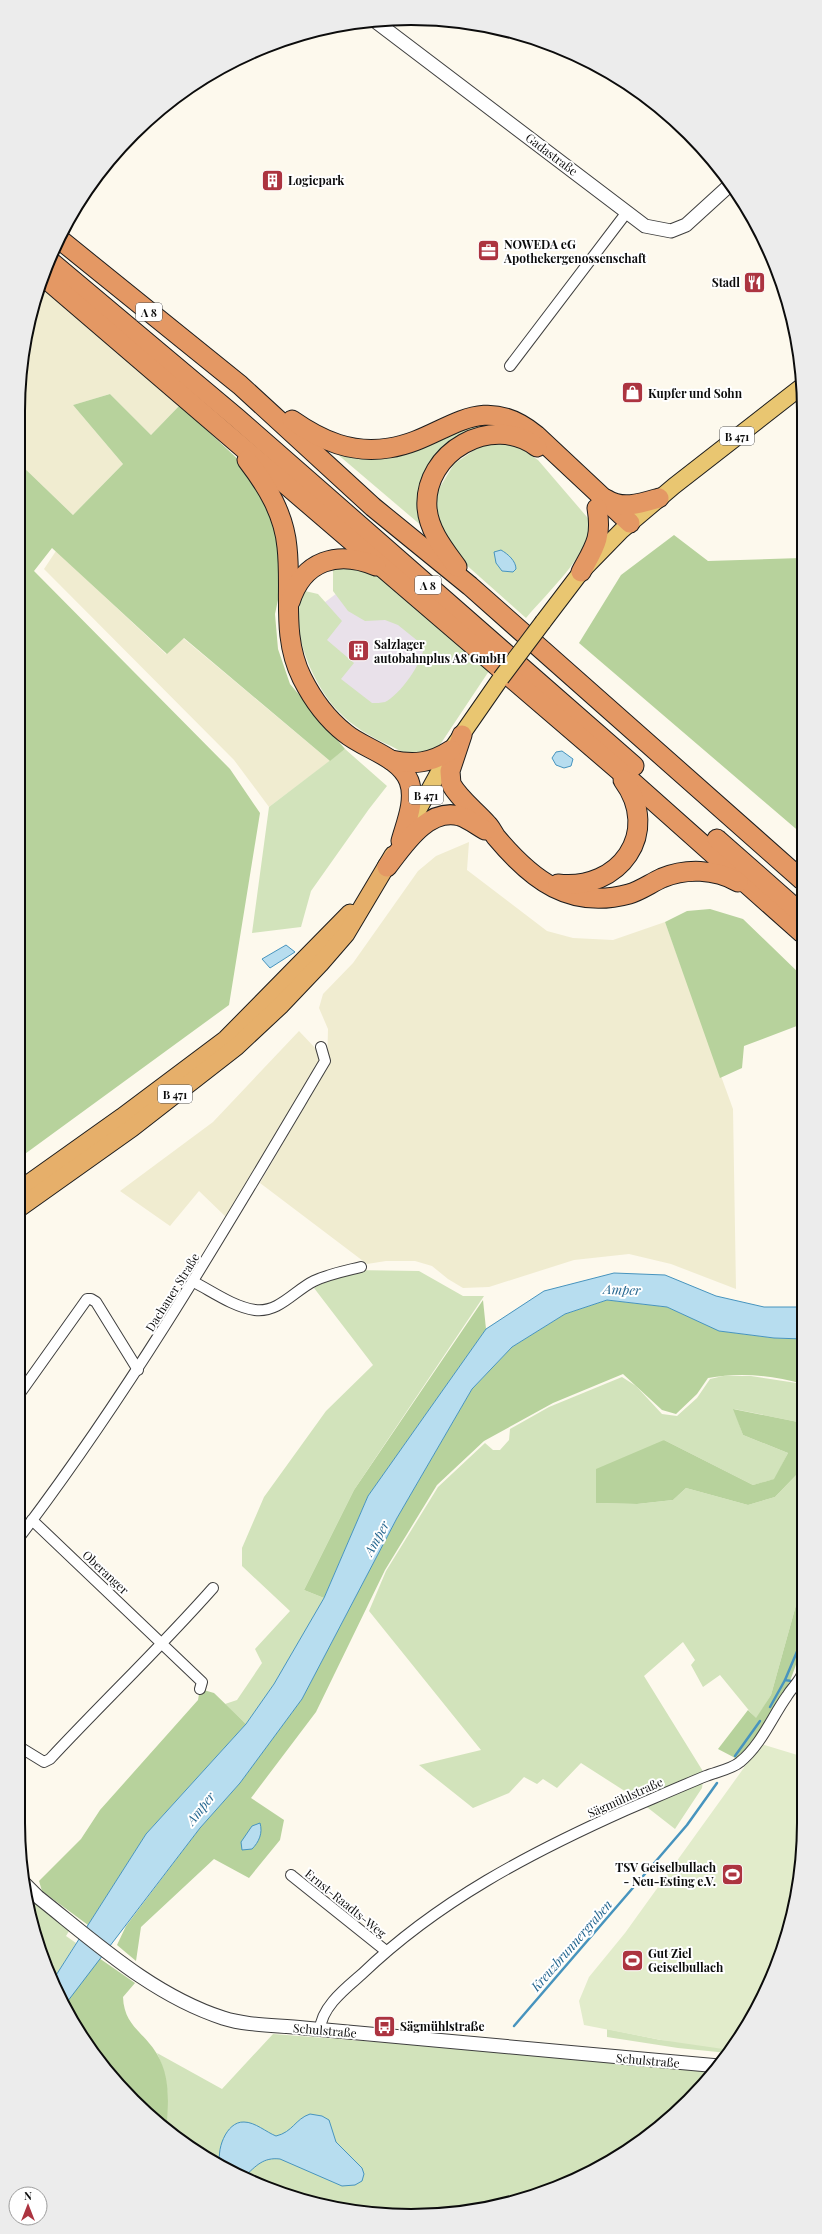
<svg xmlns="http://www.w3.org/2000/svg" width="822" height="2234" font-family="'Playfair Display',serif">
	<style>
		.industrial { fill: #e9e1ea }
		.farmland { fill: #f0ecd0 }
		.green { fill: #d2e3bb }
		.forest { fill: #b7d29c }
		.pitch { fill: #e2eccb }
		.water { fill: #b7ddef; stroke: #4794be }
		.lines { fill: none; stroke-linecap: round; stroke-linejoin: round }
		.stream { stroke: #4794be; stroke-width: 2.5 }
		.minor-casing { stroke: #3f3f3f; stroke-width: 12 }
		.tertiary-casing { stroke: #3f3f3f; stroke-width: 15 }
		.primary-casing { stroke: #1d1d1d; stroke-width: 18 }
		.trunk-casing { stroke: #1d1d1d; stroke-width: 19 }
		.motorway-casing { stroke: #1d1d1d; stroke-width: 21 }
		.minor { stroke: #fff; stroke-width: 10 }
		.tertiary { stroke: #fff; stroke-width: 13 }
		.primary { stroke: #e9c671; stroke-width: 16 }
		.trunk { stroke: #e6af6a; stroke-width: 17 }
		.motorway { stroke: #e49864; stroke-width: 19 }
		.primary-bridge-casing { stroke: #1d1d1d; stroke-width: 18; stroke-linecap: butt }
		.primary-bridge { stroke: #e9c671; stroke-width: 16 }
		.labels { text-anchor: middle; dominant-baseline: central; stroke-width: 4; stroke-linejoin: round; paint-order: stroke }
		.shield { fill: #fff; stroke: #555; stroke-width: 1 }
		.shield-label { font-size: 11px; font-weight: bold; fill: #0c0c0c }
		.street-label { font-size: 12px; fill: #0c0c0c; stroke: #fff }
		.poi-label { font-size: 12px; font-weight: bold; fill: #0c0c0c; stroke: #fff; text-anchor: start }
		.water-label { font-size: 13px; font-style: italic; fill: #24668f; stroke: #fff }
		.rim { fill: none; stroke: #0c0c0c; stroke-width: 2 }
	</style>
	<rect width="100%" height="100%" fill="#fdf9ed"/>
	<!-- industrial -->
	<polygon class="industrial" points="357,578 482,680 440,745 361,715 304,618"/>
	<!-- farmland -->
	<g class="farmland">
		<polygon points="41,285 91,326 133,367 180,405 151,435 110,394 73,405 123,464 73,515 18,462 18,411 31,309"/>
		<polygon points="56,551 166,654 183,638 330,761 269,807 234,760 44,569"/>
		<polygon points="469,842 467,870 547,931 573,938 613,940 665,922 733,1109 736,1289 671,1264 629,1254 574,1260 489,1287 463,1288 448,1279 432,1266 415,1261 386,1261 367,1264 260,1183 327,1067 328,1029 319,1008 323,994 353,963 418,871 436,856"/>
		<polygon points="299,1031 317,1050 319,1062 227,1218 199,1191 170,1226 120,1191 213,1122"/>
	</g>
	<!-- green -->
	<g class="green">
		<polygon points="468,423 501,423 452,443 423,527 336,453"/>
		<path d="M501,443L520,448L538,460L593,524C585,558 549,591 526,618L445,546L435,526L437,492L454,464L483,444Z"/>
		<path d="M343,566L374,571L491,668L437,749C429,751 420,755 413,755C407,755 397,749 391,746C372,738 352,726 338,711C314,686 285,624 305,591L318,594L342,621L327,640L354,663L341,679L372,703C376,703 381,703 385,702C400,695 423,662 424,646L398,625L385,620L365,621L348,611L333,591V569Z"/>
		<polygon points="345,749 387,786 369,809 311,891 301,927 252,933 269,807"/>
		<polygon points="353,1270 419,1271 463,1296 484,1296 354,1490 304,1590 324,1598 274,1684 246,1724 225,1704 237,1700 262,1663 255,1649 290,1611 242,1566 242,1548 264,1497 326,1411 373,1365 314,1288 332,1278"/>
		<polygon points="723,1376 751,1376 803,1384 803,1423 734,1409 743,1435 788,1453 775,1479 753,1485 664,1440 596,1503 637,1504 673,1500 686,1488 748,1505 775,1497 803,1468 803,1580 771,1695 756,1719 720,1675 703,1687 691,1665 695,1660 683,1642 644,1676 704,1773 702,1788 675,1829 634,1797 581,1763 557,1788 543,1779 537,1784 524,1777 509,1793 473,1808 419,1765 481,1750 369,1611 386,1571 438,1487 485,1443 493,1450 500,1450 509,1440 510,1429 549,1407 622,1377 636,1386 662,1414 677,1416 697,1398 710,1379"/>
		<polygon points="25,1892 69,1931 66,1936 76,1943 53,1980 39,1950"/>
		<polygon points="607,2029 661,2040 735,2043 728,2053 678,2048 607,2037"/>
		<path d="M273,2034L480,2050L714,2072L689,2101L629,2150L562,2186L488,2208L436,2215L359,2213L285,2195L215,2163L167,2129C168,2098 170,2083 157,2053L222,2089Z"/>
	</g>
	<!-- forest -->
	<g class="forest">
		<polygon points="110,394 151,435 180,405 242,463 263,493 281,535 284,571 275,614 278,649 290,684 345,749 330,761 184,638 167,654 52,548 34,571 230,769 260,813 229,1005 18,1159 18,462 73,515 123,464 73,405"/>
		<polygon points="674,535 708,561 801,558 802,834 579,643 621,575"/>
		<polygon points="710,909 743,919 802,976 802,1024 744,1046 742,1068 720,1078 665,922 687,911"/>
		<polygon points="483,1300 486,1329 368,1496 324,1598 304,1590 354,1490"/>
		<path d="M607,1300L667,1307L720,1331L774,1338L803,1339V1384C771,1375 740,1372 708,1378L697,1394L676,1414L662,1410L623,1374L553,1403L484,1441L437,1485L385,1570L316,1712L251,1798L284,1820L280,1840L249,1878L214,1859L141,1927L136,1961L117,1945L126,1926L200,1828L240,1783L302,1699L397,1518L472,1389L512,1347L565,1314Z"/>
		<polygon points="733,1409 803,1423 803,1468 775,1497 748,1505 686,1488 673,1500 637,1504 596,1503 596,1469 664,1440 753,1485 774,1479 788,1453 743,1435"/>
		<path d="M803,1580C803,1597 806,1617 803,1635C796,1683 769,1724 739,1760L718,1749L748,1710L756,1718L771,1695Z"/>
		<polygon points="200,1689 214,1693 246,1724 146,1834 88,1925 42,1891 39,1881 81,1839 100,1810 198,1700"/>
		<path d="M99,1958L135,1983L123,1997C124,2026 144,2032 157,2054C171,2078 168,2103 167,2129C129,2102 84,2048 64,2006Z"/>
	</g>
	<!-- pitch -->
	<polygon class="pitch" points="761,1744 804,1757 804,1823 791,1925 763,1997 730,2050 661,2040 584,2025 579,2001 589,1977 625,1933"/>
	<!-- water -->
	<g class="water">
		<path d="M501,550C508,554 516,561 516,569L513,572L502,571L496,563L494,552Z"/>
		<polygon points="562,751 573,759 571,766 564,768 556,765 552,758 556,752"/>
		<polygon points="286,945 295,952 270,968 262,959"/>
		<polygon points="614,1273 665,1275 716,1296 764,1307 803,1307 803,1339 774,1338 719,1331 667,1307 607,1300 565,1314 512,1347 472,1389 397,1518 302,1699 240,1783 200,1828 64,2006 53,1980 146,1834 246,1724 274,1684 324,1598 368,1496 486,1329 544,1291"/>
		<path d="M260,1823C263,1833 259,1842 252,1849L242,1850L241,1842L252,1826Z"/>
		<path d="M310,2114L322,2116L329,2120L336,2142L362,2168L364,2174L362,2181L355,2185L342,2186L280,2159C263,2157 256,2166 244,2177L221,2166C215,2152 226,2121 244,2122C255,2122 266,2132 276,2136C293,2132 295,2119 310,2114Z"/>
	</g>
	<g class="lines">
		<!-- stream -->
		<g class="stream">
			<polyline points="791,1681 785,1680 804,1635"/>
			<polyline points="770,1707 785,1680"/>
			<polyline points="735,1756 760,1721"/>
			<polyline points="514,2026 687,1825 717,1783"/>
		</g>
		<defs>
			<g id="minor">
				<polyline points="510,366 627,212"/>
				<path d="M194,1282C213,1292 234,1307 255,1310C279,1313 295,1290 314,1281C329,1274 345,1271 361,1267"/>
				<polyline points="18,1396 87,1299 91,1299 96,1302 138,1370"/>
				<polyline points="32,1520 202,1682 200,1689"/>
				<path d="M18,1539C133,1388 228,1224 325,1061L321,1047"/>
				<path d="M18,1746L44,1762L50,1759C104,1701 161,1647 213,1588"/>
				<polyline points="291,1875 386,1951"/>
				<path d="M320,2030C321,2007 346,1988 362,1974C438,1901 530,1853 626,1810C652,1799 679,1787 706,1776C716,1772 732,1769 740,1762C761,1745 772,1717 787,1696C793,1686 800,1682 804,1670"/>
			</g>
			<g id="tertiary">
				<polyline points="375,21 645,226 671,231 686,225 731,184"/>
				<path d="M24,1883L38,1897C95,1942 152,1995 223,2018C248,2026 277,2025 304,2028L719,2066"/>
			</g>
			<g id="primary">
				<polyline points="543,622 581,572 621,531 674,486 801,387"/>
				<polyline points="410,825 451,750 501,678"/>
			</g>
			<g id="trunk">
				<polyline points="18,1191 122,1117 226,1039 350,913"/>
				<polyline points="18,1209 132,1128 236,1047 281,1005 320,964 346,934 393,855"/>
			</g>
			<g id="motorway">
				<polyline points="58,238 240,385 373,507 470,586 802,880"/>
				<polyline points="50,261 237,418 634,766"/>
				<polyline points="44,277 629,779 802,933"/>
				<path d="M292,420C322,441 352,454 389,448C445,440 477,387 536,435L630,523"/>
				<path d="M247,460C267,486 284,514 287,547C292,592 281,636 302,678C313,700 326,718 345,733C364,749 399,756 409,781C416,800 406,823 401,841"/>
				<path d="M606,499C622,510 642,503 659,498"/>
				<path d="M457,567C444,549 429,531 427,508C423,452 492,413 537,447"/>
				<path d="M581,572C595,546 602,538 597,508"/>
				<path d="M290,602C303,560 338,550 376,566"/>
				<path d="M462,735L450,771L451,784C460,800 476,811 488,825C491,828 493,833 496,837C532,880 570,910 629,894C640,891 651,883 662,878C686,868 715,869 738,882"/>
				<path d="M391,760C414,765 431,763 451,750"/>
				<polyline points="717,839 802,914"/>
				<path d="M387,867C404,845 428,807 460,816C469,819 476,825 485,830"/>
				<path d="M558,884C619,891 662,833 623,780"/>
			</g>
		</defs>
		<!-- minor casing -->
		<use href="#minor" class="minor-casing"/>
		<!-- tertiary casing -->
		<use href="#tertiary" class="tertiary-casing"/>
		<!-- primary casing -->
		<use href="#primary" class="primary-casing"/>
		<!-- trunk casing -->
		<use href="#trunk" class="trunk-casing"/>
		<!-- motorway casing -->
		<use href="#motorway" class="motorway-casing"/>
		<!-- minor -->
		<use href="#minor" class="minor"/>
		<!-- tertiary -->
		<use href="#tertiary" class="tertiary"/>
		<!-- primary -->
		<use href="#primary" class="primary"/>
		<!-- trunk -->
		<use href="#trunk" class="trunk"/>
		<!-- motorway -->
		<use href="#motorway" class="motorway"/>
		<defs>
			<polyline id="primary-bridge" points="501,678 543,622"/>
		</defs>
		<!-- primary-bridge casing -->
		<use href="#primary-bridge" class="primary-bridge-casing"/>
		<!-- primary-bridge -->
		<use href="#primary-bridge" class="primary-bridge"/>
	</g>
	<!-- icons -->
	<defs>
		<symbol id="building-square" viewBox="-11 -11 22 22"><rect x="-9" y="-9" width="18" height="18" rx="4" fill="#ac3440" stroke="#fff"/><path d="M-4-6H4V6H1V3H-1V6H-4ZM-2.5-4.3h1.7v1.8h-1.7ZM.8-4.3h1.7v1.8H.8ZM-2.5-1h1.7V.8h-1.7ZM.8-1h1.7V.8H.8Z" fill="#fff"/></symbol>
		<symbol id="office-square" viewBox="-11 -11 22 22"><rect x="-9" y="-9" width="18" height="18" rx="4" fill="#ac3440" stroke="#fff"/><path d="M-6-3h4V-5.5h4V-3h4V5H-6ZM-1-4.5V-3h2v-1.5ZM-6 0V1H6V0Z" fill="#fff"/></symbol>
		<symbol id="restaurant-square" viewBox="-11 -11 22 22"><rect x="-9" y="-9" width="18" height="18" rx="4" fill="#ac3440" stroke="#fff"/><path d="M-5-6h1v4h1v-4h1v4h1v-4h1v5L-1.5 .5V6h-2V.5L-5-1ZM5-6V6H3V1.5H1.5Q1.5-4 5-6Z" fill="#fff"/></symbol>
		<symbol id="shop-square" viewBox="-11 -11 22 22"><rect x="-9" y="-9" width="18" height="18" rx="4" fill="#ac3440" stroke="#fff"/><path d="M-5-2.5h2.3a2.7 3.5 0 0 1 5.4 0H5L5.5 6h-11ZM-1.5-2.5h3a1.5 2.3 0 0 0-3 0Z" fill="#fff"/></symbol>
		<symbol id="stadium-square" viewBox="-11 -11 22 22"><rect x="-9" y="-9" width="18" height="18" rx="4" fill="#ac3440" stroke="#fff"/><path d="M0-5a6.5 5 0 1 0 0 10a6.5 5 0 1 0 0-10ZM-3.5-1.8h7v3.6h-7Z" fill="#fff"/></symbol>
		<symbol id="bus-square" viewBox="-11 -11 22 22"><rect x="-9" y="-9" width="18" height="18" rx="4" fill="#ac3440" stroke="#fff"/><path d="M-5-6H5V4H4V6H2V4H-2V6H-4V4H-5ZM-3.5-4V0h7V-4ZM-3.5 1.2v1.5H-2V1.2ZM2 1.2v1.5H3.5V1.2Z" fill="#fff"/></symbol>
	</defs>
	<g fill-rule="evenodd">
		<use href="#building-square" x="260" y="168" width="25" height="25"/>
		<use href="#office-square" x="476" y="238" width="25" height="25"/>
		<use href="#restaurant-square" x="742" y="270" width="25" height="25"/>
		<use href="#shop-square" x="620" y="380" width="25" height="25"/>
		<use href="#building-square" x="346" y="638" width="25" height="25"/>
		<use href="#stadium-square" x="720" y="1862" width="25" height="25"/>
		<use href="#stadium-square" x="620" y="1948" width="25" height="25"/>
		<use href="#bus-square" x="372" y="2014" width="25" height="25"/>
	</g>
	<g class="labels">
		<!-- shield labels -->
		<g class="shield">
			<rect x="136" y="303" width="26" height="18" rx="3"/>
			<rect x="720" y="427" width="34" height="18" rx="3"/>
			<rect x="415" y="576" width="26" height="18" rx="3"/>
			<rect x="409" y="786" width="34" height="18" rx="3"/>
			<rect x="158" y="1085" width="34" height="18" rx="3"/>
		</g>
		<g class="shield-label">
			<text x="149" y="312">A 8</text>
			<text x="737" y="436">B 471</text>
			<text x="428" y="585">A 8</text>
			<text x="426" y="795">B 471</text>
			<text x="175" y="1094">B 471</text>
		</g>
		<!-- street labels -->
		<g class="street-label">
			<text transform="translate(552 154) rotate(37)">Gadastraße</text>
			<text transform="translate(172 1292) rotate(-58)">Dachauer Straße</text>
			<text transform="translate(106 1572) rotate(43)">Oberanger</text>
			<text transform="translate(625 1797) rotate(-24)">Sägmühlstraße</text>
			<text transform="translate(346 1903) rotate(39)">Ernst-Raadts-Weg</text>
			<text transform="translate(325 2030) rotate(5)">Schulstraße</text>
			<text transform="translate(648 2060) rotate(5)">Schulstraße</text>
		</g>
		<!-- poi labels -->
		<g class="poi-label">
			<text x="288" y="180">Logicpark</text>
			<text x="504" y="244">NOWEDA eG<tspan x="504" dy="14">Apothekergenossenschaft</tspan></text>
			<text x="740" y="282" text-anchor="end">Stadl</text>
			<text x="648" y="393">Kupfer und Sohn</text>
			<text x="374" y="644">Salzlager<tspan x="374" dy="14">autobahnplus A8 GmbH</tspan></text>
			<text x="716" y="1867" text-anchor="end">TSV Geiselbullach<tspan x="716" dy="14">- Neu-Esting e.V.</tspan></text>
			<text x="648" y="1953">Gut Ziel<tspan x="648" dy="14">Geiselbullach</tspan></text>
			<text x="400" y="2026">Sägmühlstraße</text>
		</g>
		<!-- water labels -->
		<g class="water-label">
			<text transform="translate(622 1289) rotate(2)">Amper</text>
			<text transform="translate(376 1538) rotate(-61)">Amper</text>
			<text transform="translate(200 1808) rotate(-52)">Amper</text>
			<text transform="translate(571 1945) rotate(-49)">Kreuzbrunnergraben</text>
		</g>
	</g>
	<!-- crop -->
	<path d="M0 0H822V2234H0ZM411 25H411A386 386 0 0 1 797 411V1823A386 386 0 0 1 411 2209H411A386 386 0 0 1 25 1823V411A386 386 0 0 1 411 25Z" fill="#ececec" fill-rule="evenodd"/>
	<path class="rim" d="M411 25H411A386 386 0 0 1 797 411V1823A386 386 0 0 1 411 2209H411A386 386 0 0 1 25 1823V411A386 386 0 0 1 411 25Z"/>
	<!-- north arrow -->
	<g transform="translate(28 2206)"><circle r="19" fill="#ffffff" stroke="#9e9e9e"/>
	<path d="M0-3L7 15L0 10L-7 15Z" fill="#ac3440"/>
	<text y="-6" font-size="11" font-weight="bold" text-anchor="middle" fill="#0c0c0c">N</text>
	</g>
</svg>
